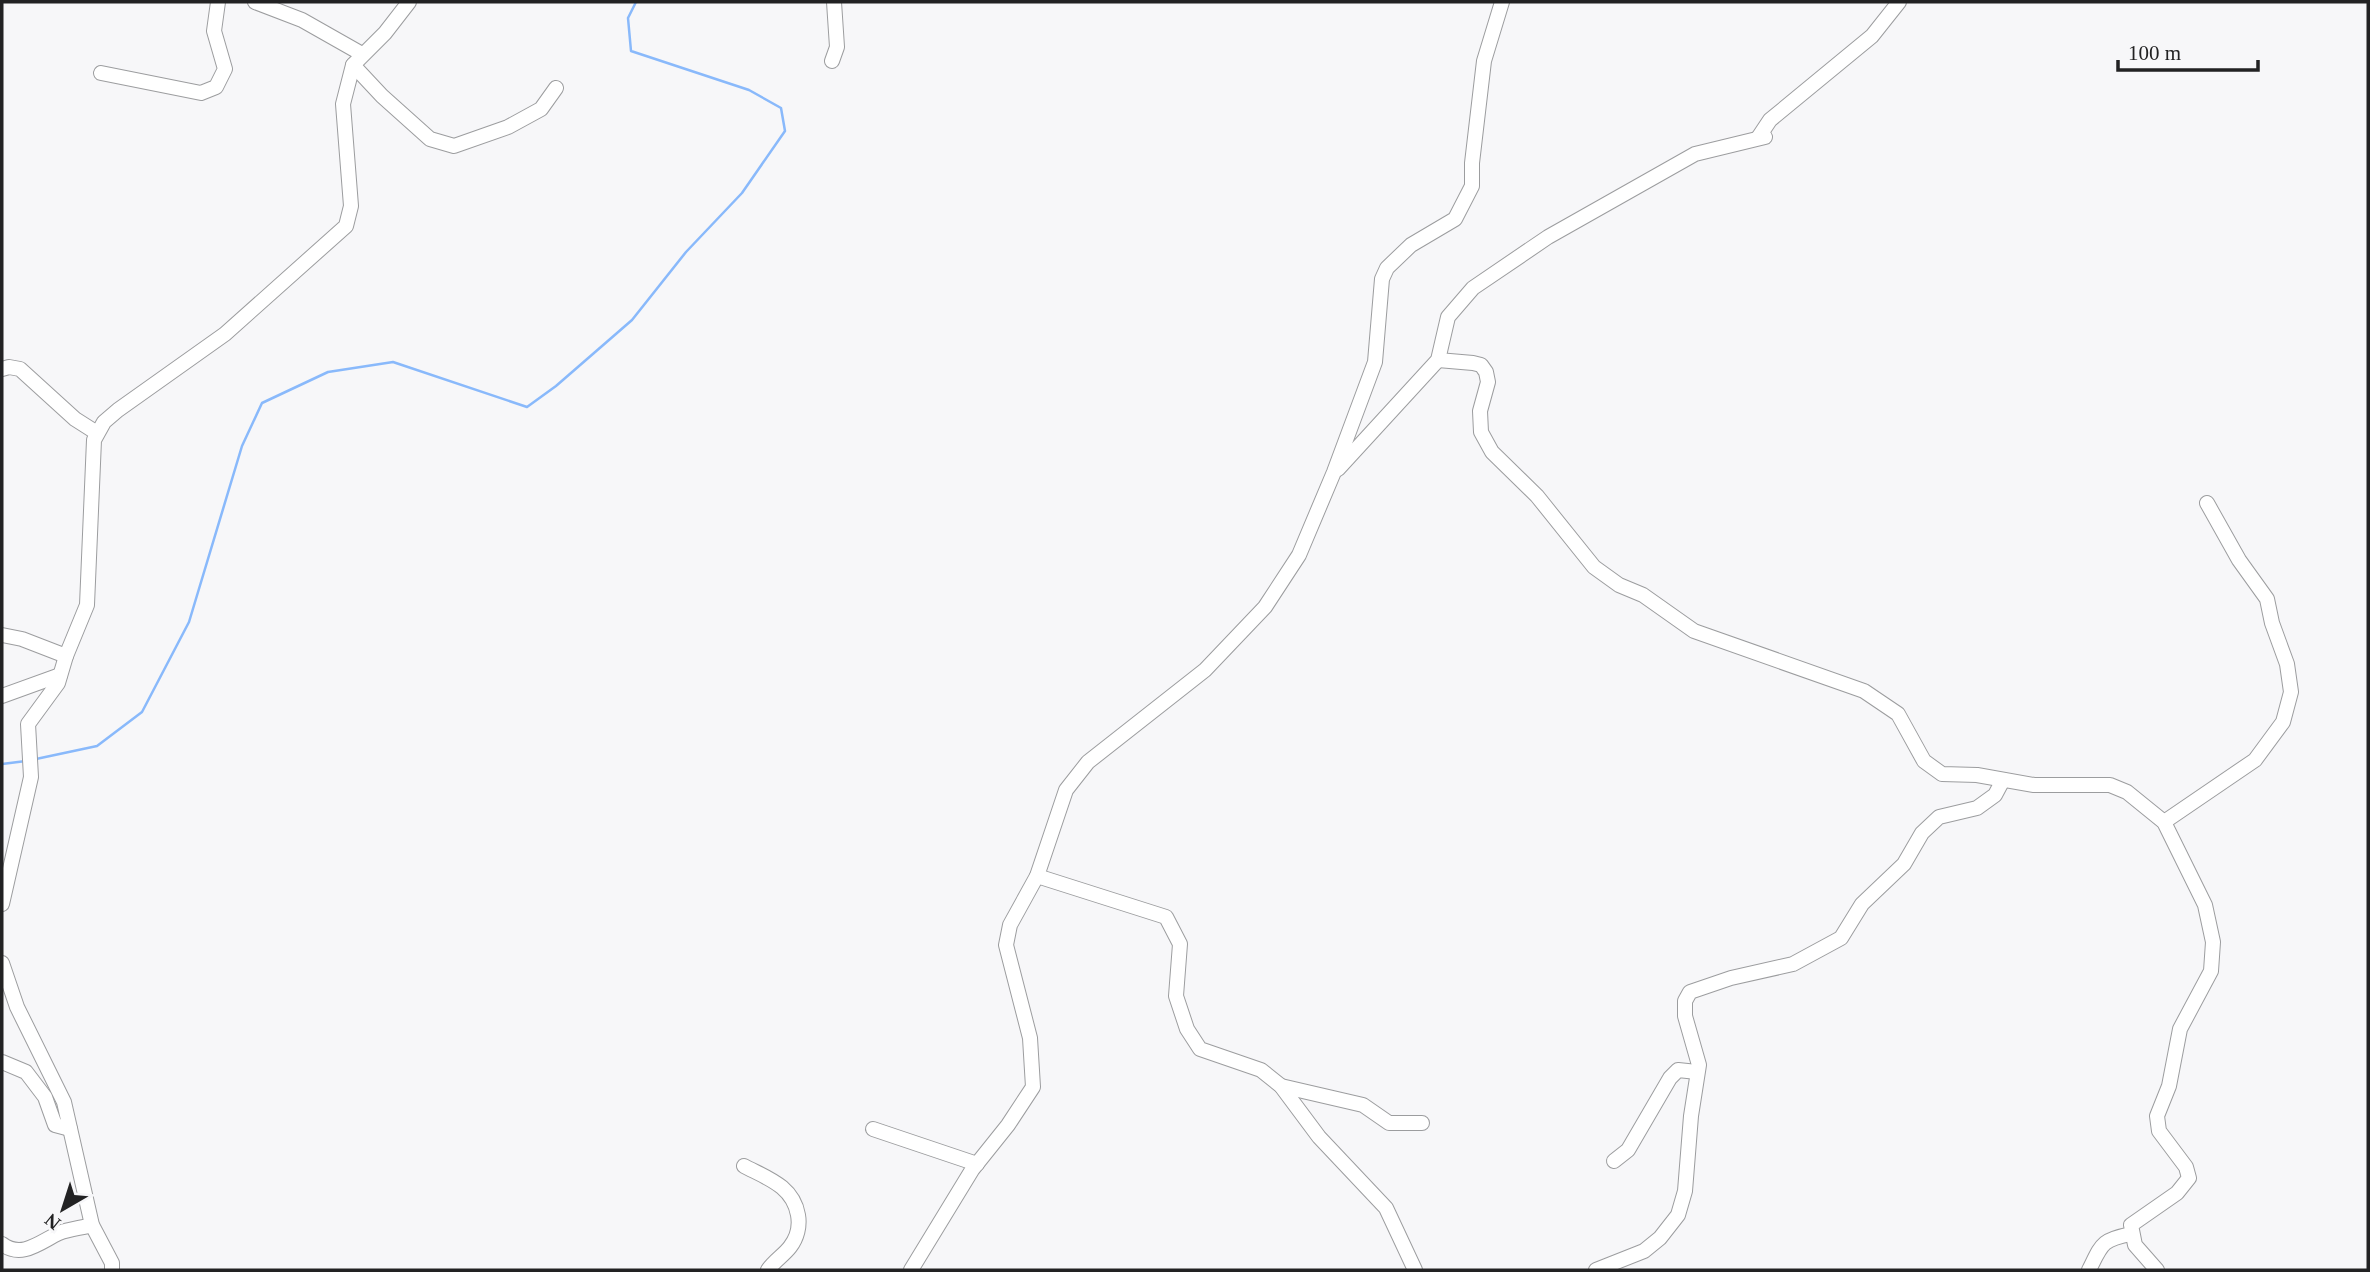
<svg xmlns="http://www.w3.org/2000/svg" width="2370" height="1272" font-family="'Times New Roman',serif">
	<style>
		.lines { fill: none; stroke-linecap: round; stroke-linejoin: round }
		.stream { stroke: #89b9fb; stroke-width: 2.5 }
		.minor-casing { stroke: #9c9d9f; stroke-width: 16 }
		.minor { stroke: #fff; stroke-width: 14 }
	</style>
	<rect width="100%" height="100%" fill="#f7f7f9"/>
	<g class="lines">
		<!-- stream -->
		<g class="stream">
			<polyline points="36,759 97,746 142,712 189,622 242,446 262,403 328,372 393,362 527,407 556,386 632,320 686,252 742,193 785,131 781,108 749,90 631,51 628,18 636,2"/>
			<polyline points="2,764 26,761"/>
		</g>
		<defs>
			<g id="minor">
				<polyline points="255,2 302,20 362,54"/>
				<polyline points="832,61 837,47 834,2"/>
				<polyline points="353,65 382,96 430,139 454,146 508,127 541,109 556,88"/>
				<polyline points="101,73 201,93 216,87 225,69 214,31 218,2"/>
				<polyline points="1758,138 1770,120 1872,36 1899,2"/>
				<polyline points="1438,360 1473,363 1481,365 1486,372 1488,382 1480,411 1481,432 1492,452 1537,496 1594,567 1619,585 1643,595 1694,631 1864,691 1898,714 1924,761 1942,774 1977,775 2034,785 2110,785 2127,792 2164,822 2205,905 2213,942 2211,971 2180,1029 2169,1086 2157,1116 2159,1131 2186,1167 2189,1178 2177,1193 2131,1225 2135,1245 2157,1270"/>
				<polyline points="2,369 9,367 20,369 75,419 97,433"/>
				<polyline points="1338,469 1438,360 1448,317 1473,288 1548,237 1695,154 1765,137"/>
				<polyline points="2,635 22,639 66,656"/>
				<polyline points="2,696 60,675"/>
				<polyline points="2164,822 2255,760 2283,722 2291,692 2287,664 2272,623 2267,599 2239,560 2207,503"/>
				<polyline points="1037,876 1166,917 1180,944 1176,996 1187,1029 1200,1049 1261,1070 1281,1086 1319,1137 1386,1208 1415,1270"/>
				<polyline points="2,904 31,777 28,724 58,683 66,656 87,605 94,440 104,422 118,410 225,334 346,226 351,206 343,104 353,65 385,33 409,2"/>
				<polyline points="2,963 17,1007 64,1102 92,1225 112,1263 112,1270"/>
				<polyline points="2,1062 26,1072 45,1097 55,1125 70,1129"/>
				<polyline points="1281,1086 1363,1105 1389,1123 1422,1123"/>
				<polyline points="873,1129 977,1164"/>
				<polyline points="1614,1161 1628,1150 1670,1078 1678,1070 1697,1072"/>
				<path d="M744,1166C767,1178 793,1186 798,1215C800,1226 797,1238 790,1247C784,1255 774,1261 768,1270"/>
				<path d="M2,1244C22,1259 40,1242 59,1233C69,1229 81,1228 92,1225"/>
				<polyline points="911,1270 972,1170 1008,1125 1033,1087 1030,1038 1006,945 1010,925 1037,876 1066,790 1088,762 1205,670 1265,607 1299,555 1334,472 1375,362 1382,279 1387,268 1411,245 1455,219 1472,186 1472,163 1484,61 1502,2"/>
				<polyline points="1596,1270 1644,1251 1660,1238 1678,1215 1685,1191 1691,1116 1699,1065 1685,1016 1685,1001 1690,992 1731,978 1793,964 1841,938 1862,904 1904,864 1922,833 1939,817 1977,808 1995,795 2003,780"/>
				<path d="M2089,1270C2102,1244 2101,1240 2131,1234"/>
			</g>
		</defs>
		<!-- minor casing -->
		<use href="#minor" class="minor-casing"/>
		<!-- minor -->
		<use href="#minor" class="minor"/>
	</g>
	<!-- border -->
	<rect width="2370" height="1272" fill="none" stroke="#222223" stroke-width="7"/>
	<!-- north arrow -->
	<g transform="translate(63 1209) rotate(219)" stroke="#f7f7f9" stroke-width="5" paint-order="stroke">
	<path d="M0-5L12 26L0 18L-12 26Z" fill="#222223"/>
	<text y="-10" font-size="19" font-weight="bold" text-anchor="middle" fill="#222223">N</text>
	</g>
	<!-- scale -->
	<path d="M2118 60v10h140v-10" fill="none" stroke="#222223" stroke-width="3.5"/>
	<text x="2128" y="60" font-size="21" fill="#222223" stroke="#f7f7f9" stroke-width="5" paint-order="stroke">100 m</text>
</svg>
